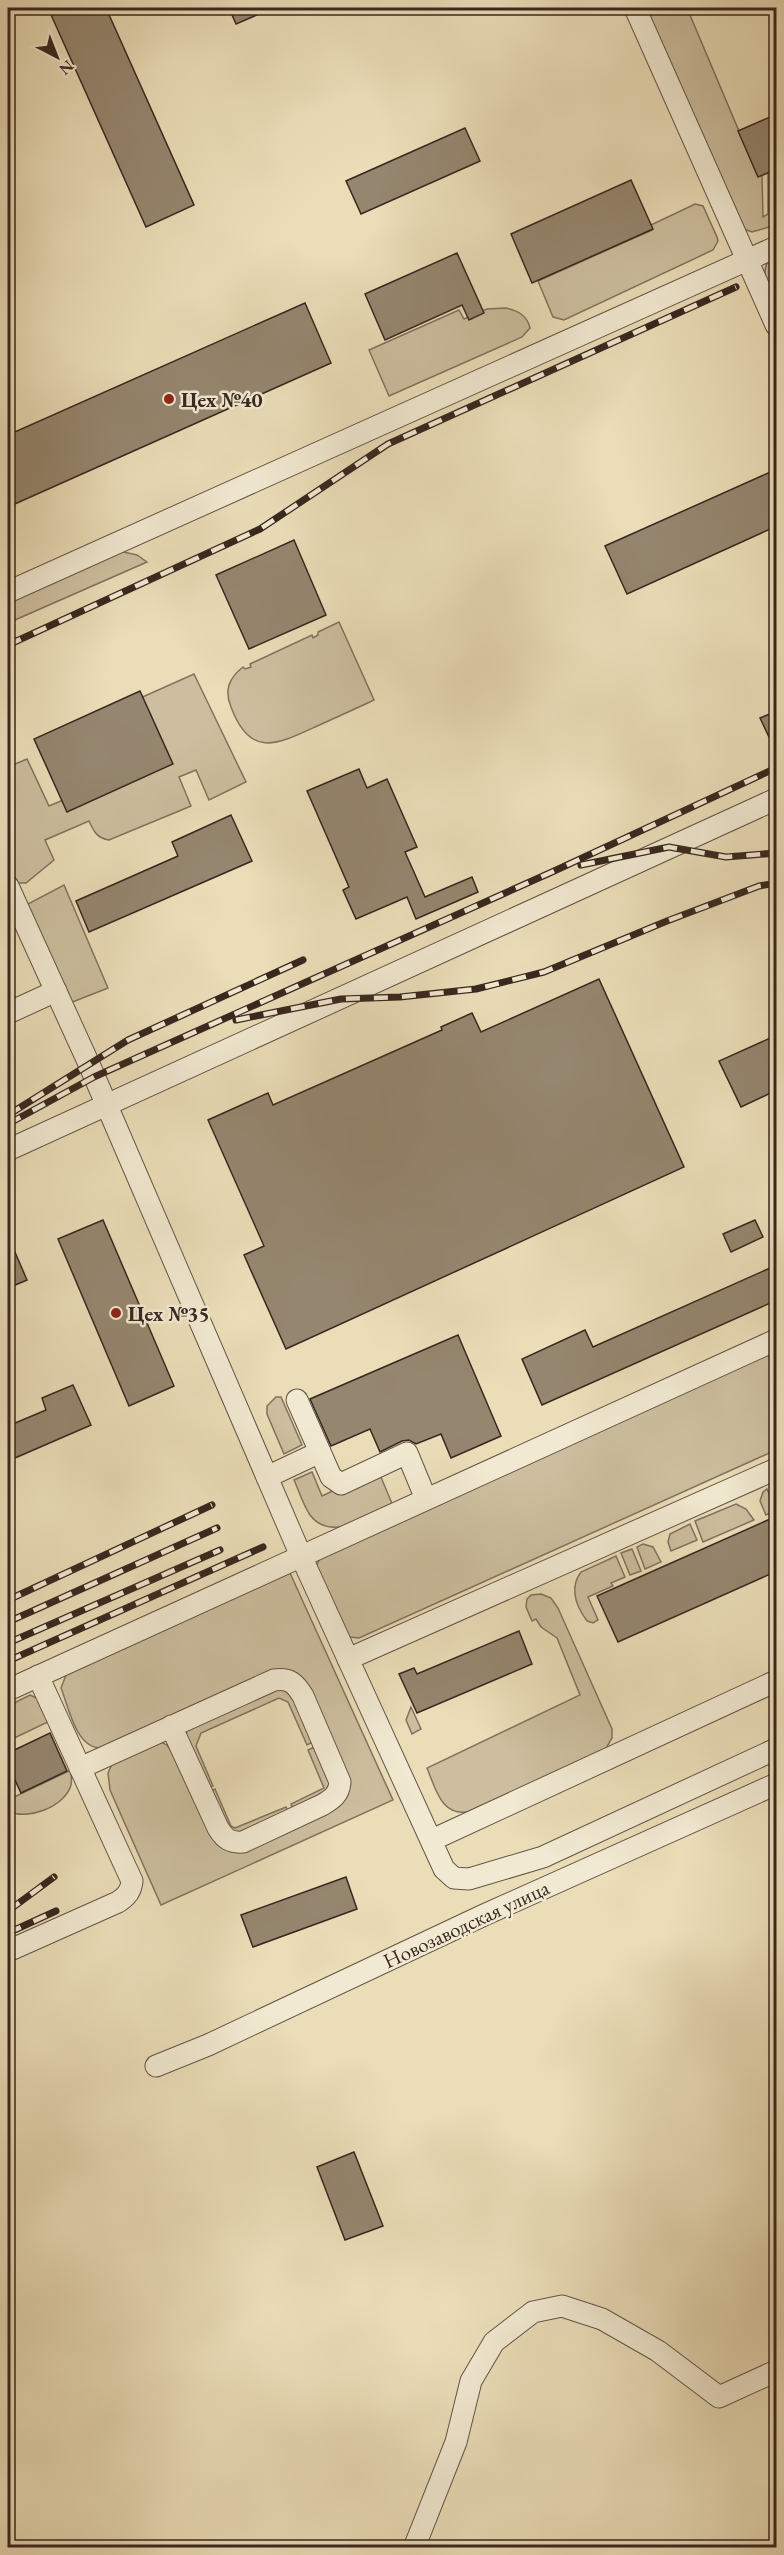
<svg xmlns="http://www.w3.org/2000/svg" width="784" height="2555" font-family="'EB Garamond',serif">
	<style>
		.green { fill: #ccbe9e; stroke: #82725e; stroke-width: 1.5 }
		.building { fill: #95866f; stroke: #38271f; stroke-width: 1.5 }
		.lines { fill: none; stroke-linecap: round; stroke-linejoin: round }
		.minor-casing { stroke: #645445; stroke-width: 23 }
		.minor { stroke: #f1e9d1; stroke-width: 21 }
		.rail-casing { stroke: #38271f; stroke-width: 7 }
		.rail { stroke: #f1e9d1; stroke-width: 4.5; stroke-dasharray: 14; stroke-linecap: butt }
		.poi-dot { fill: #8f2418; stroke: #f1e9d1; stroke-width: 2 }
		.labels { text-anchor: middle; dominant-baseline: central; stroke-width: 5; stroke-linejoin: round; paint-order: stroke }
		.poi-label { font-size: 21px; font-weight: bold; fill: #38271f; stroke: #f1e9d1; text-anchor: start }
		.street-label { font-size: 21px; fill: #38271f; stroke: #f1e9d1 }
	</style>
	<rect width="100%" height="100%" fill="#eaddb8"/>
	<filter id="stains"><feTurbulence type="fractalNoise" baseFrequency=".00333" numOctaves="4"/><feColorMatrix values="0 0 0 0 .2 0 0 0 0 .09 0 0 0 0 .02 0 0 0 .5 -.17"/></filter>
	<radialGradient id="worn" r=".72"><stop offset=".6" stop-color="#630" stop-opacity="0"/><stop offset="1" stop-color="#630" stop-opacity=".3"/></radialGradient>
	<!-- green -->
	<g class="green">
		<polygon points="637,8 687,8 758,176 762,175 763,217 768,214 768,172 776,169 776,225 752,232 744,229"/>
		<polygon points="695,204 703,206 717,237 718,241 713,250 564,320 553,317 538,281 652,230 651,225"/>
		<path d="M776,251V308C767,287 756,269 776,251Z"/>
		<path d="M506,308C518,311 527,315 530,328L522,337L389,396L369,350L459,310L464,319L487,309Z"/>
		<polygon points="119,551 137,555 147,562 8,623 8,618 11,616 8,601"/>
		<path d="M339,622L374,700C355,709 335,718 315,727C276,745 250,758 231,707C224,690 229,678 243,667L245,669L251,667L250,664L312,635L313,638L318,635V632Z"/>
		<path d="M194,674L246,782L209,800L196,770L179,777L191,806L109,840C97,838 94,832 89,821L45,840L54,860L26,883H14L8,872V767L27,759L49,806L153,762L127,704Z"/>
		<polygon points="64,885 108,988 70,1003 26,905"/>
		<polygon points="776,1340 776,1450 359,1638 350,1637 343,1632 316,1567 320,1558"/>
		<polygon points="276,1397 281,1397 302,1445 284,1454 267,1414 267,1406"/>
		<path d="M378,1470L393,1506C370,1516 331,1543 310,1515C303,1505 299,1491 294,1480L312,1472L322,1496Z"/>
		<polygon points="767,1489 776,1510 766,1515 760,1501 763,1492"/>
		<polygon points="736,1504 746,1509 754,1520 703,1542 695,1521"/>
		<polygon points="690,1524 697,1540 671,1551 668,1542 670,1534"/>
		<polygon points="643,1544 653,1547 661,1562 645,1569 637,1547"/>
		<polygon points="632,1549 641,1571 630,1575 621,1553"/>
		<path d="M616,1556L625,1577L611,1583L613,1586L588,1597L598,1620L593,1623L587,1621C576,1606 569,1588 581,1572Z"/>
		<path d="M290,1573L393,1800L161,1905L110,1790L108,1773L112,1764L161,1742L167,1745L175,1757L215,1841L339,1803L301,1680L102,1748C76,1749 69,1708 61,1688L66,1675Z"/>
		<path d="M541,1594L551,1598L558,1608L612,1729V1738L605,1750L472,1811C442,1819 436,1790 427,1768L580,1695L557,1638L541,1627L536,1619L532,1621L526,1607L527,1599L531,1595Z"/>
		<polygon points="273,1687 290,1689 315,1741 307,1745 288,1702 279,1698 201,1733 196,1746 213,1786 207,1788 186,1734 188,1729"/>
		<polygon points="30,1695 41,1700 52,1720 8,1741 8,1706"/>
		<polygon points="411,1707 421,1729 412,1734 406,1720"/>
		<polygon points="317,1746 334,1785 295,1813 291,1804 324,1788 308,1750"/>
		<path d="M71,1770C71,1775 72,1780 71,1785C65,1807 27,1821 8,1811V1795L10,1799Z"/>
		<polygon points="215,1789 231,1826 235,1828 286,1807 290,1815 235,1837 209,1792"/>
	</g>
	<!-- building -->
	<g class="building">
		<polygon points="48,8 106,8 194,205 146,227"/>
		<polygon points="229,8 273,8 236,24"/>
		<polygon points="777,114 777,169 758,177 738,131"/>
		<polygon points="465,128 480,161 361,214 346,181"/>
		<polygon points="631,180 653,229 532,283 511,234"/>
		<polygon points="457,253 484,313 469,320 462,305 385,340 365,294"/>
		<polygon points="305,303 331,363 8,507 8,435"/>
		<polygon points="777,469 777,526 627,594 605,546"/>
		<polygon points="294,540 326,615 249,649 216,575"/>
		<polygon points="140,691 173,764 67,812 34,739"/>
		<polygon points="777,711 777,754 760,718"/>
		<polygon points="359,769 367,788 387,779 417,847 405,852 425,897 472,877 478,892 416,919 407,897 356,919 343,890 349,887 307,791"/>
		<polygon points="231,815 252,861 89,932 76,901 178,856 172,842"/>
		<polygon points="599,979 684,1167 286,1349 244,1255 264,1246 208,1120 268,1093 273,1105 442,1030 441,1027 472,1013 481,1032"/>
		<polygon points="777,1035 777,1090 741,1107 719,1061"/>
		<polygon points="103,1220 174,1386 129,1406 58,1239"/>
		<polygon points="755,1220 763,1237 731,1252 723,1234"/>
		<polygon points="8,1236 27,1280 8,1288"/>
		<polygon points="777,1265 777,1300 542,1405 522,1359 585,1330 593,1347"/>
		<polygon points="458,1335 501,1436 451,1458 441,1434 416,1444 409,1440 402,1441 380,1452 370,1429 331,1446 310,1399"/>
		<polygon points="73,1385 91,1425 8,1461 8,1426 46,1410 42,1398"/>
		<polygon points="777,1516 777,1571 618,1642 597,1596"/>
		<polygon points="519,1631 532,1664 417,1713 399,1674 414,1668 417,1674"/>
		<polygon points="50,1733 67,1771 21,1793 8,1765 8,1753"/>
		<polygon points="346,1877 357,1909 253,1947 241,1915"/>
		<polygon points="354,2152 383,2226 345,2240 317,2167"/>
	</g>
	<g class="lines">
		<defs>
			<g id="minor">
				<polyline points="635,8 776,325"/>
				<polyline points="8,592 776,247"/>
				<polyline points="8,886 89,1064 301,1556 444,1869 454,1878 469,1879 543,1857 776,1749"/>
				<polyline points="8,1013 56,991"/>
				<polyline points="8,1150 776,799"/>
				<polyline points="297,1400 320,1452"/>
				<polyline points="267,1477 320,1452 331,1477 341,1484 407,1453 426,1499"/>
				<polyline points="348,1659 776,1469"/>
				<polyline points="8,1690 776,1340"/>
				<path d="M80,1768L274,1680C290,1678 295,1683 303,1696L340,1782C339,1795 332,1799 322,1805L243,1842C230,1843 225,1839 218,1828L171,1726"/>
				<polyline points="432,1840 776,1681"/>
				<path d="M8,1951L118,1902C127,1896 131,1891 132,1881L38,1676"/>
				<polyline points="156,2066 208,2045 484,1915 776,1784"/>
				<polyline points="414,2548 456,2442 471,2381 494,2342 533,2312 562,2306 602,2319 658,2351 719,2397 776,2371"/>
			</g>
		</defs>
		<!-- minor casing -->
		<use href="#minor" class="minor-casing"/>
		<!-- minor -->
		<use href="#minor" class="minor"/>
		<defs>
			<g id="rail">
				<polyline points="8,645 260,529 388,444 736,287"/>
				<polyline points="581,865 669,847 726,857 776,853"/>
				<polyline points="236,1020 341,999 400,997 476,989 544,972 667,921 759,886 776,883"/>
				<polyline points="8,1115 128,1040 303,960"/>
				<polyline points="8,1124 94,1077 552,872 776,768"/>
				<polyline points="8,1600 212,1505"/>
				<polyline points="8,1622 217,1528"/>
				<polyline points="8,1643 220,1550"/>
				<polyline points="8,1661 263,1547"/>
				<polyline points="8,1911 54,1877"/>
				<polyline points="8,1933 56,1911"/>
			</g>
		</defs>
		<!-- rail casing -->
		<use href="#rail" class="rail-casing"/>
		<!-- rail -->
		<use href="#rail" class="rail"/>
	</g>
	<!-- markers -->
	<g class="poi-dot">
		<circle cx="169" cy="399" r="6"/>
		<circle cx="116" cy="1313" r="6"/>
	</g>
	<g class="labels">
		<!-- poi labels -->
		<g class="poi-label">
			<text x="181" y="399">Цех №40</text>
			<text x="128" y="1313">Цех №35</text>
		</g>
		<!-- street labels -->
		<g class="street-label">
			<text transform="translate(466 1924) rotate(-25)">Новозаводская улица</text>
		</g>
	</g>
	<!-- margin -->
	<rect width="784" height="2555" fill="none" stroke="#eaddb8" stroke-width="30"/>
	<rect x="9" y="9" width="766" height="2537" fill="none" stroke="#38271f" stroke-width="3"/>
	<rect x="15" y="15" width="754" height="2525" fill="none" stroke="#38271f" stroke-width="1.5"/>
	<!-- north arrow -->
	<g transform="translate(57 57) rotate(138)" stroke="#f1e9d1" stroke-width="4.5" paint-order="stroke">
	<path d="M0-4.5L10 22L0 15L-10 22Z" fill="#38271f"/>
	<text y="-9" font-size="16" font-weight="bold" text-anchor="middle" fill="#38271f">N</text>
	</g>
	<rect width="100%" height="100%" filter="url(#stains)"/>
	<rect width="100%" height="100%" fill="url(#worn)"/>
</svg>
